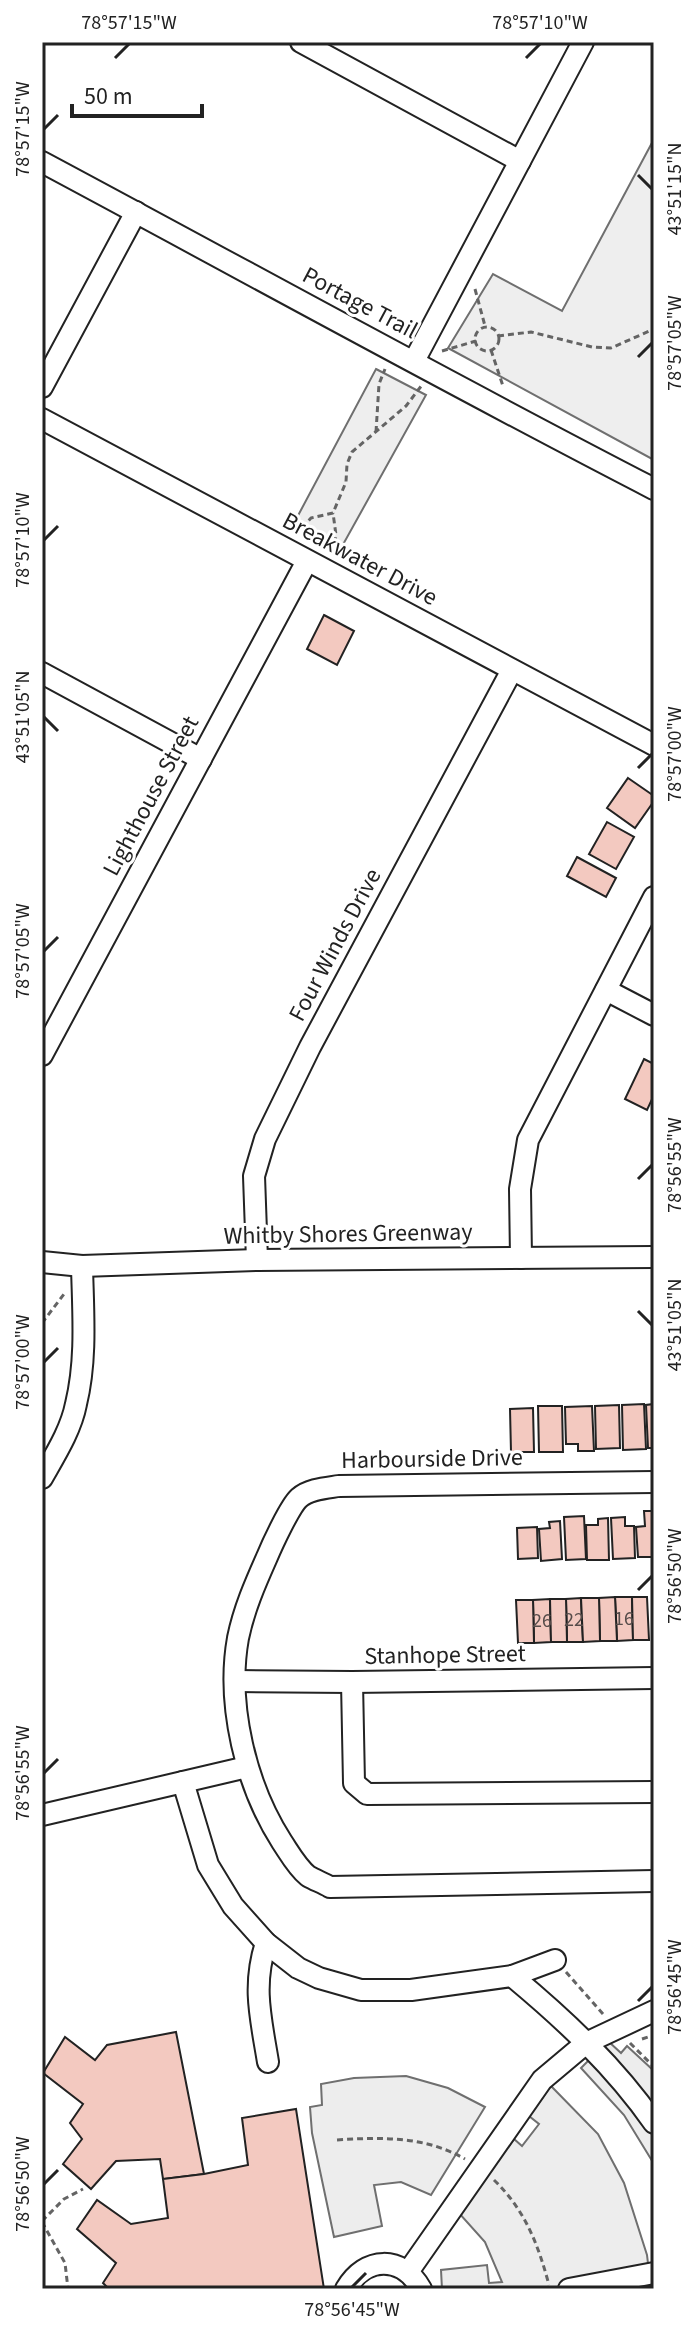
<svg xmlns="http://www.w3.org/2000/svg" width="696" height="2331" font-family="'Source Sans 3',sans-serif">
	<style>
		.green { fill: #eee; stroke: #6f6f6f; stroke-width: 2 }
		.parking { fill: #ededed; stroke: #6f6f6f; stroke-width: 2 }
		.building { fill: #f3c9c0; stroke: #222; stroke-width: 2 }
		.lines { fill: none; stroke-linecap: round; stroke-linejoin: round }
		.minor-casing { stroke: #222; stroke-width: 24 }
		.path { stroke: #646464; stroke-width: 3; stroke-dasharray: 6 4; stroke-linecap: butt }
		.minor { stroke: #fff; stroke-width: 20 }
		.ticks { fill: none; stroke: #222; stroke-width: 3 }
		.labels { text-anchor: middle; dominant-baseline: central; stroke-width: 6; stroke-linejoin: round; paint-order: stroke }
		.number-label { font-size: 20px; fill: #564c4a }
		.street-label { font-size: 24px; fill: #222; stroke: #fff }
		.neatline { fill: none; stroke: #222; stroke-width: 3 }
		.ticks-label { font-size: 20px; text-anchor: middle; fill: #222 }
	</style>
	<rect width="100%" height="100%" fill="#fff"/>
	<!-- green -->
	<g class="green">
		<polygon points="654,139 654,460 448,348 493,274 562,311"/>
		<polygon points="376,369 426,395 340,550 293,525"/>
	</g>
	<!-- parking -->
	<g class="parking">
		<polygon points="608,2041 621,2053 627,2046 654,2071 654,2164 624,2115 581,2068"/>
		<polygon points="406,2076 448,2088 485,2107 431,2195 401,2182 374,2185 382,2226 334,2237 312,2133 310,2107 322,2105 321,2084 354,2078"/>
		<polygon points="551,2086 598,2134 624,2183 647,2255 651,2289 442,2289 441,2270 487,2265 489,2283 502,2282 485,2242 458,2212 514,2139 522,2146 539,2124 529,2116"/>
	</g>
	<!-- building -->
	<g class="building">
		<polygon points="324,615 354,631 337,665 307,649"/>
		<polygon points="628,778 654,796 654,801 635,828 607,808"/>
		<polygon points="607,822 634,837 616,869 589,854"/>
		<polygon points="577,857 616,878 606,897 567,876"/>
		<polygon points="644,1059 654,1064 654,1095 647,1110 625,1099"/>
		<polygon points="644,1404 646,1449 623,1450 622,1405"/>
		<polygon points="654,1404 654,1448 648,1448 646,1405"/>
		<polygon points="619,1405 620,1448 596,1449 595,1406"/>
		<polygon points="538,1406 562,1406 563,1452 539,1452"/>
		<polygon points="592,1406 594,1451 578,1451 578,1444 566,1444 565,1407"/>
		<polygon points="533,1408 534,1452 511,1452 510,1409"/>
		<polygon points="644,1511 654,1511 654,1557 638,1557 636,1527 645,1526"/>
		<polygon points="584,1516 586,1559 566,1560 564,1517"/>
		<polygon points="625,1517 625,1526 634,1526 635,1558 613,1559 611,1518"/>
		<polygon points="608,1518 609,1560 587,1560 586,1525 598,1525 598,1519"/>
		<polygon points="560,1521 562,1559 541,1561 539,1529 550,1528 549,1522"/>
		<polygon points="537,1527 538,1558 518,1559 517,1528"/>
		<polygon points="615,1597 632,1597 633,1640 617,1641"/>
		<polygon points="615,1597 617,1641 600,1641 599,1598"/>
		<polygon points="632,1597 647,1597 649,1640 633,1640"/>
		<polygon points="581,1598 583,1642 567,1642 566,1599"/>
		<polygon points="581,1598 599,1598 600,1641 583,1642"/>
		<polygon points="550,1599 551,1642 534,1643 533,1600"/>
		<polygon points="550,1599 566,1599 567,1642 551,1642"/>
		<polygon points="516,1600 533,1600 534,1643 518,1643"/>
		<polygon points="176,2032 204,2174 163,2179 160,2159 116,2161 91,2189 63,2164 82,2139 70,2123 83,2104 43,2073 65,2037 95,2060 107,2045"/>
		<polygon points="296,2109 324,2289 109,2289 103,2283 116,2263 77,2229 97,2200 131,2224 168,2218 163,2179 204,2174 248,2165 242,2118"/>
	</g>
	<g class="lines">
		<defs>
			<g id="minor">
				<polyline points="301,42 520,161"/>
				<path d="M42,162C246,271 448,383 654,489"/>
				<polyline points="414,361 583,42"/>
				<polyline points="42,387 136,212"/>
				<polyline points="42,419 654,745"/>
				<polyline points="42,673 201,759"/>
				<polyline points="606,990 654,1015"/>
				<polyline points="42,1055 307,561"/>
				<polyline points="521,1258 520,1189 528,1140 654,897"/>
				<polyline points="257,1260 254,1176 265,1139 310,1047 512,670"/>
				<polyline points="42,1262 82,1266 257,1260 654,1257"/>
				<path d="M42,1478C55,1455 71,1430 76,1404C87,1359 83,1311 82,1266"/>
				<path d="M654,1482L339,1486C326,1488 309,1489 299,1498C290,1506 272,1545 267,1557C255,1584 244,1609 238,1638C226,1705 246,1786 282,1842C290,1854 297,1867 308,1876C315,1880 323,1883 330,1887L654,1881"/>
				<polyline points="237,1681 352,1682 654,1678"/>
				<polyline points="352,1682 354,1783 367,1794 654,1792"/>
				<polyline points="183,1782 247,1767"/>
				<polyline points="42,1815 183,1782 208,1865 233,1906 266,1943 298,1968 319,1978 361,1990 411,1990 512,1976 555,1960"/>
				<path d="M266,1943C252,1986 261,2019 268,2062"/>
				<path d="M512,1976C565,2020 615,2067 654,2123"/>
				<polyline points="408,2272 542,2080 586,2043 654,2011"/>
				<path d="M346,2289C365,2256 402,2255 421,2289"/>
				<polyline points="569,2289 654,2273"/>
			</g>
		</defs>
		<!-- minor casing -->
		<use href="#minor" class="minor-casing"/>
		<!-- path -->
		<g class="path">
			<polyline points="475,289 485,326"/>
			<circle cx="487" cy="339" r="12"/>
			<polyline points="498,336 531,332 592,347 611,348 654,329"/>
			<polyline points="491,350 503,386"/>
			<polyline points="442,351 476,341"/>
			<polyline points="376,432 379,384 385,369"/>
			<polyline points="295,535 311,518 333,513 346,482 347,464 352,452 406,406 422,385"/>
			<polyline points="333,553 336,535 333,513"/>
			<polyline points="42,1323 64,1294"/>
			<polyline points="566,1972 603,2014"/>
			<polyline points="642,2039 654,2035"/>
			<polyline points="630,2043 654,2067"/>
			<path d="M337,2140C382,2137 425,2136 465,2159"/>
			<path d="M494,2180C525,2210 538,2244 549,2285"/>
			<polyline points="42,2221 64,2199 83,2189"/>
			<polyline points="42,2222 65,2263 68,2289"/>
		</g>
		<!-- minor -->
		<use href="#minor" class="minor"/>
	</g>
	<!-- ticks -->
	<path class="ticks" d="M115,58L129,44M526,58L540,44M44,129L58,115M638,175L652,189M638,357L652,343M44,540L58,526M44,717L58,731M638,768L652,754M44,951L58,937M638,1179L652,1165M638,1311L652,1325M44,1362L58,1348M638,1590L652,1576M44,1773L58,1759M638,2001L652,1987M44,2184L58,2170M352,2287L366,2273"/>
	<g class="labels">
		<!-- number labels -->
		<g class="number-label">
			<text x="624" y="1619">16</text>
			<text x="574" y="1620">22</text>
			<text x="542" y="1621">26</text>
		</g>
		<!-- street labels -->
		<g class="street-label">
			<text transform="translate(360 303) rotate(28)">Portage Trail</text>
			<text transform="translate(360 559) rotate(28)">Breakwater Drive</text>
			<text transform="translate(151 796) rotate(-62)">Lighthouse Street</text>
			<text transform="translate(335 945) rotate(-62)">Four Winds Drive</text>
			<text transform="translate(348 1234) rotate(-1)">Whitby Shores Greenway</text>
			<text transform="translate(432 1459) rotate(-1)">Harbourside Drive</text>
			<text transform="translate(445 1655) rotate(-1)">Stanhope Street</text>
		</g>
	</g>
	<!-- border -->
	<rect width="696" height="2331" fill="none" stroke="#ffffff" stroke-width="88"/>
	<!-- scale -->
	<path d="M72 104v12h130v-12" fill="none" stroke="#222222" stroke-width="4"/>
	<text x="84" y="104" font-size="24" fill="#222222" stroke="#ffffff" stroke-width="6" paint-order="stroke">50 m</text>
	<rect x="44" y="44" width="608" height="2243" class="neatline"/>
	<g class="ticks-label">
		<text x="129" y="29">78°57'15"W</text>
		<text x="540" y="29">78°57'10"W</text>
		<text transform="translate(22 129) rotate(-90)" y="7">78°57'15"W</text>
		<text transform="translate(674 189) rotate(-90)" y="7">43°51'15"N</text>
		<text transform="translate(674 343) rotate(-90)" y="7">78°57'05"W</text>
		<text transform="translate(22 540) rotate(-90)" y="7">78°57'10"W</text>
		<text transform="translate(22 717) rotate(-90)" y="7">43°51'05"N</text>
		<text transform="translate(674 754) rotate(-90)" y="7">78°57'00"W</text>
		<text transform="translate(22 951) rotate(-90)" y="7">78°57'05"W</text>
		<text transform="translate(674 1165) rotate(-90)" y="7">78°56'55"W</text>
		<text transform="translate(674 1325) rotate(-90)" y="7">43°51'05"N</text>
		<text transform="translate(22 1362) rotate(-90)" y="7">78°57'00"W</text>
		<text transform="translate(674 1576) rotate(-90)" y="7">78°56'50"W</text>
		<text transform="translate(22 1773) rotate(-90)" y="7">78°56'55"W</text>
		<text transform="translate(674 1987) rotate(-90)" y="7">78°56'45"W</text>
		<text transform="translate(22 2184) rotate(-90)" y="7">78°56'50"W</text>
		<text x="352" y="2316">78°56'45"W</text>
	</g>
</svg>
